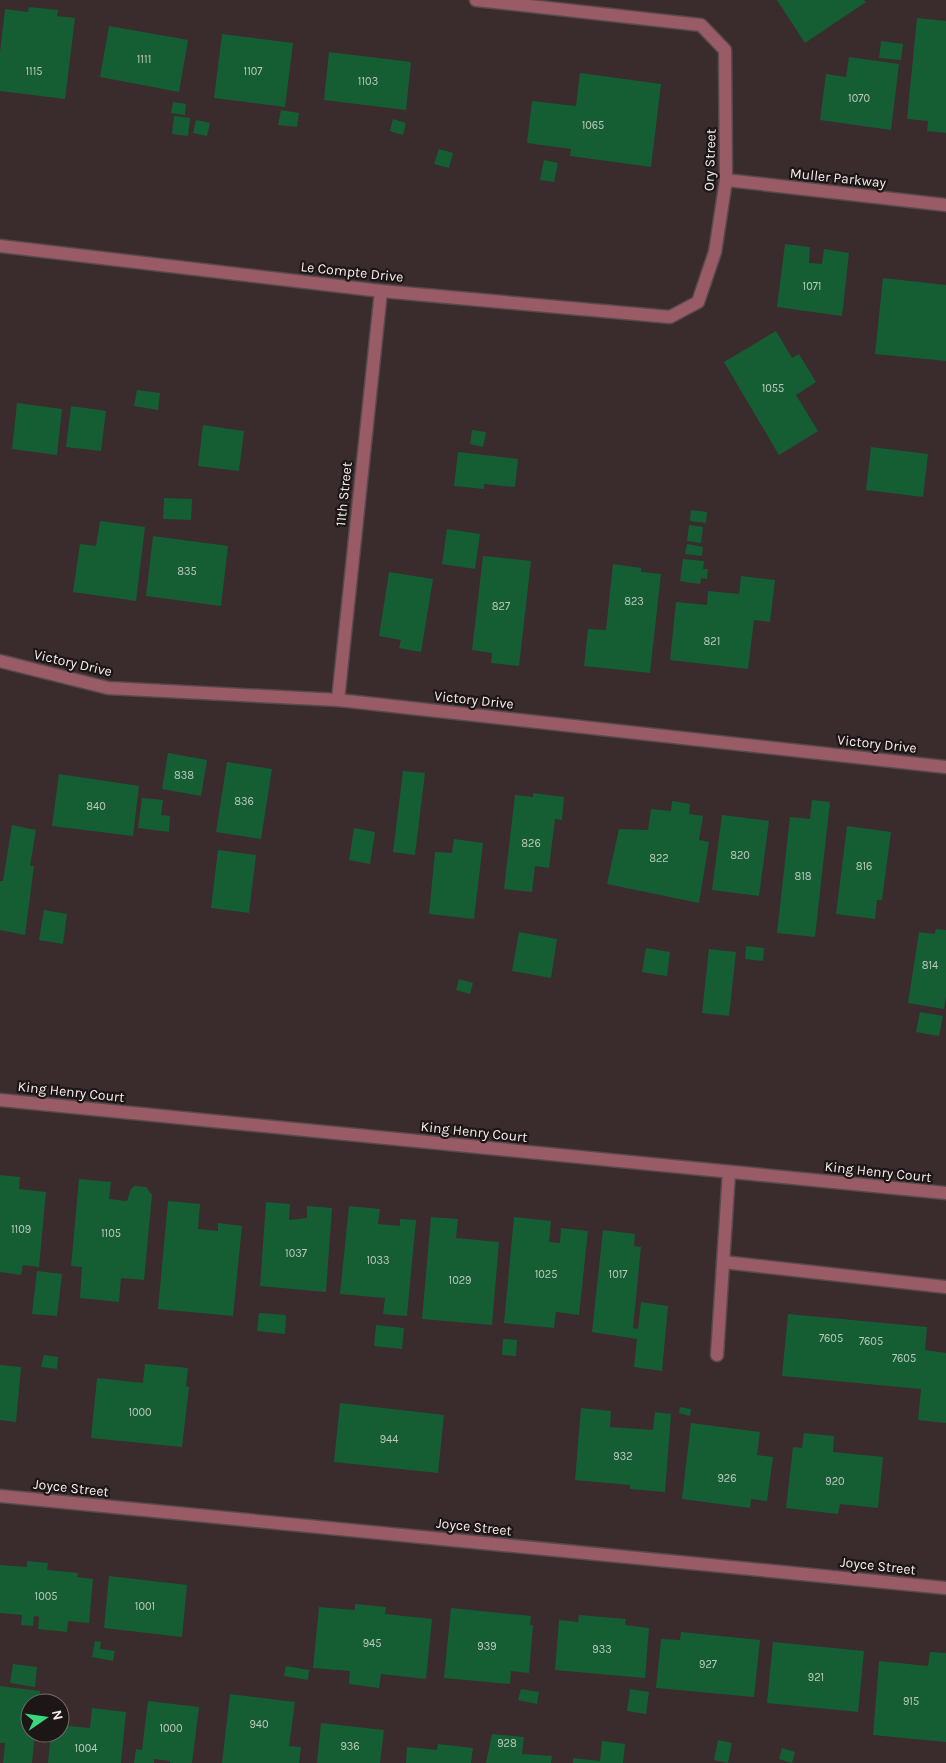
<svg xmlns="http://www.w3.org/2000/svg" width="946" height="1763" font-family="Karla,sans-serif">
	<style>
		.building { fill: #155e34 }
		.lines { fill: none; stroke-linecap: round; stroke-linejoin: round }
		.minor-casing { stroke: #584a4c; stroke-width: 15 }
		.minor { stroke: #995b65; stroke-width: 12 }
		.labels { text-anchor: middle; dominant-baseline: central; stroke-width: 4.5; stroke-linejoin: round; paint-order: stroke }
		.number-label { font-size: 11px; fill: #bec9c0 }
		.street-label { font-size: 14px; fill: #f7edee; stroke: #1c1616 }
	</style>
	<rect width="100%" height="100%" fill="#3a2b2d"/>
	<!-- building -->
	<g class="building">
		<polygon points="777,0 864,0 866,2 805,43"/>
		<polygon points="29,7 58,10 57,16 75,18 65,99 0,91 0,52 5,9 28,12"/>
		<polygon points="917,18 946,21 946,133 927,131 928,121 907,119"/>
		<polygon points="109,26 188,40 179,92 100,77"/>
		<polygon points="222,34 293,43 285,107 214,98"/>
		<polygon points="881,41 903,44 901,60 879,58"/>
		<polygon points="329,52 411,62 406,110 324,100"/>
		<polygon points="849,57 899,64 891,130 820,120 826,74 846,77"/>
		<polygon points="580,73 661,84 651,167 570,156 571,149 527,143 532,101 576,106"/>
		<polygon points="173,102 186,104 185,115 171,113"/>
		<polygon points="281,110 299,113 297,127 278,125"/>
		<polygon points="174,116 190,118 188,136 172,134"/>
		<polygon points="393,119 406,123 403,135 390,131"/>
		<polygon points="196,120 210,123 207,136 193,133"/>
		<polygon points="439,149 453,153 449,168 434,164"/>
		<polygon points="544,160 558,163 554,182 540,180"/>
		<polygon points="785,244 810,247 809,263 822,264 824,249 849,253 842,316 777,307"/>
		<polygon points="883,278 946,285 946,361 875,354"/>
		<polygon points="776,331 792,358 799,354 816,382 796,395 818,431 779,455 724,362"/>
		<polygon points="137,390 160,393 158,410 134,406"/>
		<polygon points="17,403 62,409 57,455 12,449"/>
		<polygon points="71,406 106,411 101,451 66,447"/>
		<polygon points="203,425 244,431 239,471 198,466"/>
		<polygon points="472,430 486,432 483,447 470,444"/>
		<polygon points="871,447 928,454 923,497 866,490"/>
		<polygon points="458,452 518,459 515,487 484,484 484,489 454,486"/>
		<polygon points="164,498 192,499 191,520 163,519"/>
		<polygon points="691,510 707,512 706,523 690,521"/>
		<polygon points="100,521 145,527 136,601 73,592 80,544 96,546"/>
		<polygon points="689,525 703,527 701,543 687,541"/>
		<polygon points="447,529 480,534 475,569 442,564"/>
		<polygon points="153,536 228,546 221,606 146,596"/>
		<polygon points="687,544 703,547 702,556 685,554"/>
		<polygon points="483,556 531,561 519,666 491,663 492,653 472,650"/>
		<polygon points="683,559 704,561 703,569 708,569 707,579 701,578 700,584 680,581"/>
		<polygon points="613,564 641,568 641,572 661,574 650,673 584,666 588,629 606,630"/>
		<polygon points="389,572 433,579 421,652 399,648 401,640 379,636"/>
		<polygon points="741,576 775,580 770,622 754,620 748,669 670,660 676,602 707,605 708,591 739,594"/>
		<polygon points="168,753 207,760 201,796 162,789"/>
		<polygon points="227,762 272,769 261,839 216,832"/>
		<polygon points="403,771 425,773 415,855 393,852"/>
		<polygon points="59,774 139,786 133,836 52,826"/>
		<polygon points="533,793 564,797 562,820 555,819 549,868 535,866 532,892 504,889 515,795 533,797"/>
		<polygon points="142,798 163,800 161,815 170,816 169,832 138,828"/>
		<polygon points="812,800 830,802 815,937 777,933 790,817 810,819"/>
		<polygon points="672,801 690,804 689,814 703,816 699,840 709,842 699,903 607,884 619,829 648,830 651,809 671,811"/>
		<polygon points="722,815 769,821 759,896 712,890"/>
		<polygon points="12,825 36,830 30,866 34,866 25,935 0,930 0,881 3,881"/>
		<polygon points="847,826 891,832 882,900 877,900 875,919 836,914"/>
		<polygon points="354,828 375,832 370,864 349,860"/>
		<polygon points="454,839 483,843 474,919 429,914 435,852 452,853"/>
		<polygon points="218,850 256,855 249,913 211,908"/>
		<polygon points="44,910 67,914 63,944 39,940"/>
		<polygon points="936,929 946,930 946,995 944,1009 908,1003 919,932 935,934"/>
		<polygon points="519,932 557,939 551,978 512,971"/>
		<polygon points="746,946 764,948 763,961 745,959"/>
		<polygon points="646,948 670,952 667,976 642,972"/>
		<polygon points="709,949 736,952 729,1016 702,1013"/>
		<polygon points="459,979 473,983 470,994 456,990"/>
		<polygon points="920,1012 943,1016 939,1036 916,1032"/>
		<polygon points="0,1175 20,1177 19,1189 46,1192 39,1267 23,1265 21,1275 0,1272"/>
		<polygon points="79,1179 111,1182 109,1199 127,1201 131,1189 134,1186 146,1187 152,1195 144,1280 121,1278 119,1302 80,1298 82,1267 71,1266"/>
		<polygon points="168,1201 200,1204 198,1229 218,1231 218,1223 242,1226 233,1316 158,1309"/>
		<polygon points="266,1202 290,1204 289,1220 307,1218 307,1206 332,1208 326,1292 260,1286"/>
		<polygon points="349,1206 380,1209 378,1224 400,1226 400,1219 416,1220 407,1316 383,1314 385,1298 340,1294"/>
		<polygon points="431,1217 458,1219 456,1238 499,1242 492,1325 422,1319"/>
		<polygon points="514,1217 551,1221 549,1242 560,1243 561,1228 588,1231 579,1315 556,1312 554,1328 504,1323"/>
		<polygon points="603,1230 635,1234 634,1246 641,1247 633,1328 638,1329 641,1302 668,1306 662,1371 634,1367 637,1339 592,1332"/>
		<polygon points="37,1271 62,1274 57,1316 32,1314"/>
		<polygon points="259,1313 286,1315 285,1334 257,1331"/>
		<polygon points="788,1314 927,1327 925,1350 946,1353 946,1423 918,1420 921,1389 782,1376"/>
		<polygon points="376,1325 404,1328 402,1349 374,1346"/>
		<polygon points="503,1339 517,1340 516,1356 502,1355"/>
		<polygon points="44,1355 58,1357 57,1369 41,1367"/>
		<polygon points="145,1364 188,1368 186,1386 189,1387 182,1447 91,1438 97,1378 143,1383"/>
		<polygon points="0,1365 21,1367 16,1422 0,1420"/>
		<polygon points="340,1403 444,1415 438,1473 334,1462"/>
		<polygon points="680,1407 691,1409 690,1416 679,1413"/>
		<polygon points="581,1408 611,1411 610,1427 653,1430 655,1412 671,1414 665,1492 630,1489 630,1485 575,1480"/>
		<polygon points="691,1423 760,1432 757,1455 773,1457 767,1501 751,1499 750,1508 682,1499"/>
		<polygon points="804,1433 834,1436 833,1452 883,1457 878,1508 840,1504 838,1514 786,1508 793,1447 802,1448"/>
		<polygon points="27,1561 48,1563 47,1570 78,1573 77,1577 93,1579 89,1623 68,1621 67,1632 38,1629 39,1617 34,1616 33,1626 21,1625 22,1615 0,1613 0,1565 27,1567"/>
		<polygon points="109,1576 187,1585 182,1637 104,1628"/>
		<polygon points="355,1604 386,1607 385,1614 432,1619 426,1679 381,1674 379,1688 349,1684 350,1671 313,1668 319,1607 355,1610"/>
		<polygon points="451,1608 531,1616 530,1625 533,1625 529,1673 511,1671 510,1684 444,1678"/>
		<polygon points="579,1615 626,1619 625,1625 649,1628 645,1678 555,1670 559,1620 578,1622"/>
		<polygon points="681,1632 760,1640 754,1697 656,1688 661,1639 680,1640"/>
		<polygon points="95,1641 101,1642 100,1649 115,1651 113,1661 92,1657"/>
		<polygon points="773,1642 864,1651 858,1712 767,1703"/>
		<polygon points="930,1652 946,1653 946,1742 873,1735 879,1661 928,1666"/>
		<polygon points="13,1664 37,1667 35,1687 10,1683"/>
		<polygon points="286,1666 309,1670 308,1680 284,1676"/>
		<polygon points="0,1686 40,1691 39,1703 30,1703 30,1733 35,1733 32,1763 3,1763 5,1743 0,1743"/>
		<polygon points="521,1689 539,1692 537,1704 518,1700"/>
		<polygon points="630,1689 649,1692 646,1714 627,1711"/>
		<polygon points="230,1694 295,1702 289,1746 301,1747 299,1763 222,1763"/>
		<polygon points="148,1701 199,1707 192,1763 170,1763 170,1761 154,1759 154,1763 134,1763 136,1749 142,1750"/>
		<polygon points="92,1708 126,1712 121,1763 48,1763 51,1733 60,1733 60,1725 90,1728"/>
		<polygon points="321,1723 384,1730 380,1763 317,1763"/>
		<polygon points="492,1734 524,1737 522,1754 552,1756 551,1763 486,1763"/>
		<polygon points="718,1740 732,1743 728,1763 714,1760"/>
		<polygon points="602,1741 625,1744 623,1763 573,1763 573,1758 600,1761"/>
		<polygon points="438,1744 473,1748 471,1763 406,1763 407,1747 437,1750"/>
		<polygon points="782,1748 795,1752 792,1763 779,1759"/>
	</g>
	<g class="lines">
		<defs>
			<g id="minor">
				<polyline points="726,180 946,205"/>
				<polyline points="0,246 381,291 670,317 698,302 715,252 726,180 725,50 701,25 476,0"/>
				<polyline points="0,661 108,688 338,700 946,767"/>
				<polyline points="338,700 381,291"/>
				<polyline points="0,1100 946,1193"/>
				<polyline points="723,1262 946,1287"/>
				<polyline points="717,1355 729,1172"/>
				<polyline points="0,1496 946,1588"/>
			</g>
		</defs>
		<!-- minor casing -->
		<use href="#minor" class="minor-casing"/>
		<!-- minor -->
		<use href="#minor" class="minor"/>
	</g>
	<g class="labels">
		<!-- number labels -->
		<g class="number-label">
			<text x="144" y="59">1111</text>
			<text x="34" y="71">1115</text>
			<text x="253" y="71">1107</text>
			<text x="368" y="81">1103</text>
			<text x="859" y="98">1070</text>
			<text x="593" y="125">1065</text>
			<text x="812" y="286">1071</text>
			<text x="773" y="388">1055</text>
			<text x="187" y="571">835</text>
			<text x="634" y="601">823</text>
			<text x="501" y="606">827</text>
			<text x="712" y="641">821</text>
			<text x="184" y="775">838</text>
			<text x="244" y="801">836</text>
			<text x="96" y="806">840</text>
			<text x="531" y="843">826</text>
			<text x="740" y="855">820</text>
			<text x="659" y="858">822</text>
			<text x="864" y="866">816</text>
			<text x="803" y="876">818</text>
			<text x="930" y="965">814</text>
			<text x="21" y="1229">1109</text>
			<text x="111" y="1233">1105</text>
			<text x="296" y="1253">1037</text>
			<text x="378" y="1260">1033</text>
			<text x="546" y="1274">1025</text>
			<text x="618" y="1274">1017</text>
			<text x="460" y="1280">1029</text>
			<text x="831" y="1338">7605</text>
			<text x="871" y="1341">7605</text>
			<text x="904" y="1358">7605</text>
			<text x="140" y="1412">1000</text>
			<text x="389" y="1439">944</text>
			<text x="623" y="1456">932</text>
			<text x="727" y="1478">926</text>
			<text x="835" y="1481">920</text>
			<text x="46" y="1596">1005</text>
			<text x="145" y="1606">1001</text>
			<text x="372" y="1643">945</text>
			<text x="487" y="1646">939</text>
			<text x="602" y="1649">933</text>
			<text x="708" y="1664">927</text>
			<text x="816" y="1677">921</text>
			<text x="911" y="1701">915</text>
			<text x="259" y="1724">940</text>
			<text x="171" y="1728">1000</text>
			<text x="507" y="1743">928</text>
			<text x="350" y="1746">936</text>
			<text x="86" y="1748">1004</text>
		</g>
		<!-- street labels -->
		<g class="street-label">
			<text transform="translate(710 160) rotate(-88)">Ory Street</text>
			<text transform="translate(838 178) rotate(6)">Muller Parkway</text>
			<text transform="translate(352 272) rotate(6)">Le Compte Drive</text>
			<text transform="translate(344 494) rotate(-84)">11th Street</text>
			<text transform="translate(73 663) rotate(13)">Victory Drive</text>
			<text transform="translate(474 700) rotate(6)">Victory Drive</text>
			<text transform="translate(877 744) rotate(6)">Victory Drive</text>
			<text transform="translate(71 1092) rotate(6)">King Henry Court</text>
			<text transform="translate(474 1132) rotate(6)">King Henry Court</text>
			<text transform="translate(878 1172) rotate(6)">King Henry Court</text>
			<text transform="translate(71 1488) rotate(6)">Joyce Street</text>
			<text transform="translate(474 1527) rotate(6)">Joyce Street</text>
			<text transform="translate(878 1566) rotate(6)">Joyce Street</text>
		</g>
	</g>
	<!-- north arrow -->
	<g transform="translate(45 1718) rotate(77)"><circle r="24" fill="#1c1616" stroke="#746c6c"/>
	<path d="M0-4L9 19L0 12L-9 19Z" fill="#3ad77f"/>
	<text y="-8" font-size="14" font-weight="bold" text-anchor="middle" fill="#f7edee">N</text>
	</g>
</svg>
